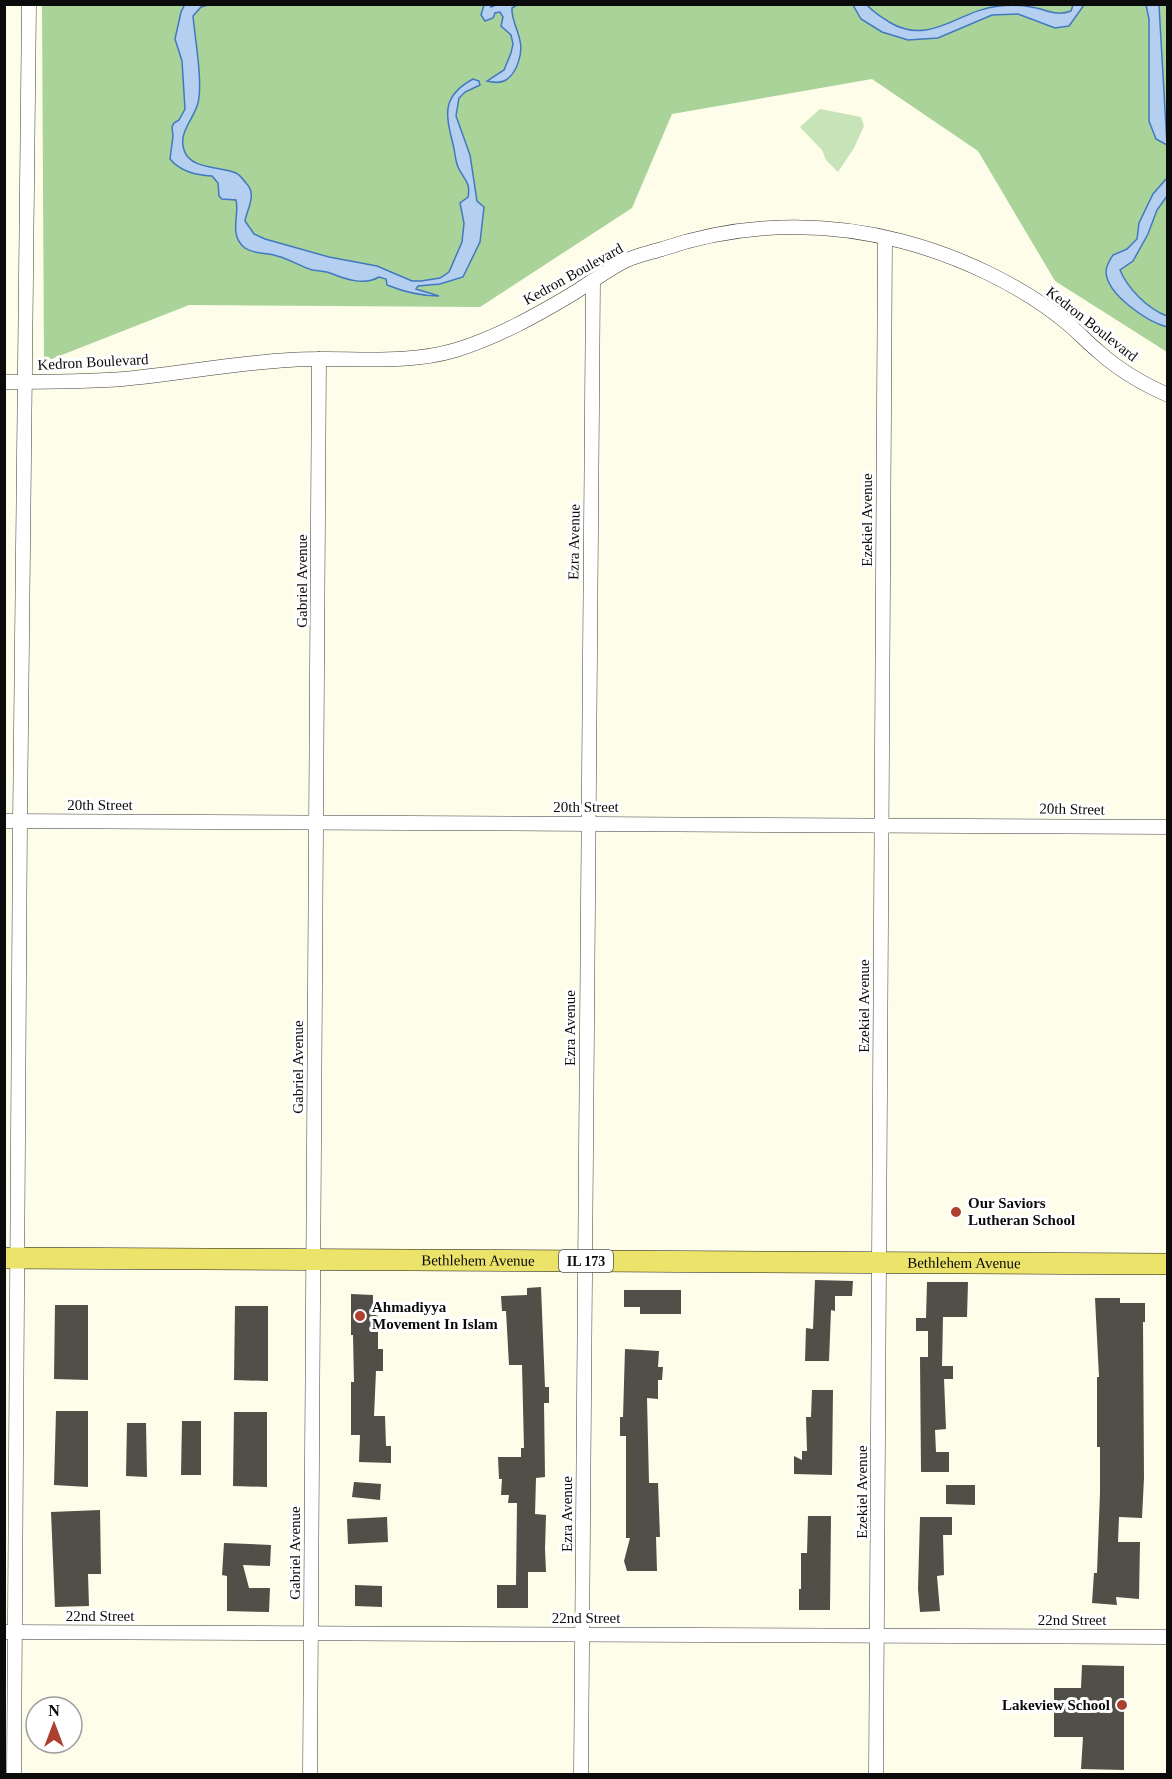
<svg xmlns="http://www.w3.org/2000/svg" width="1172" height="1779" font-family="Georgia,serif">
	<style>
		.green { fill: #c7e4b8 }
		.forest { fill: #a9d398 }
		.water { fill: #b4cff0; stroke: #4178c0; stroke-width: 1.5 }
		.building { fill: #524e48 }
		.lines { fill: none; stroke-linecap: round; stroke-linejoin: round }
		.minor-casing { stroke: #3e3e3e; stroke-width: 15 }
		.primary-casing { stroke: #1c1c1c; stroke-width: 22 }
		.minor { stroke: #fff; stroke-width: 14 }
		.primary { stroke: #ece36b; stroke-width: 21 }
		.poi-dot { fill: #ad4030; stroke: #fff; stroke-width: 2 }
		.labels { text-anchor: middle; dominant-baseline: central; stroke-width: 6; stroke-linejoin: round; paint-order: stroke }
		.shield { fill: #fff; stroke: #545454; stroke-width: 1.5 }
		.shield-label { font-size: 14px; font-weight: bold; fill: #0b0b0b }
		.street-label { font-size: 15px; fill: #0b0b0b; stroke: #fff }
		.poi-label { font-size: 15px; font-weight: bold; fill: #0b0b0b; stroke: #fff; text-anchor: start }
	</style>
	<rect width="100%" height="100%" fill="#fdfdea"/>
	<!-- green -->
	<polygon class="green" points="820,109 861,117 864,126 854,148 838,172 826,160 822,150 800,127"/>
	<!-- forest -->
	<polygon class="forest" points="42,5 1167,5 1167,352 1055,281 978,151 872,79 672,114 632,208 480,307 189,305 44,362"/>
	<!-- water -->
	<g class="water">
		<path d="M185,4L208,5L201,7L193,16C195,39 203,82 198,103C194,119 178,132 184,150C190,170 221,166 236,173C240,175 243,179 246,183C250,187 252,193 251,199C250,207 246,214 245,221L254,234L265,239L329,257L377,266L412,281H421L440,278L449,272L462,242L464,223L460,203L468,197C471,182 464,180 458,167C455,160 455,151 453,144C445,113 442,96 473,79L479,81L480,85L465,92L459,98L456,116L470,155L477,201L484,207L480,242L463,277L440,284L418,286L416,289L439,296C422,296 404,292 387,285L386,279L379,277C364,286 345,279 330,273C324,271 318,271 312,270C300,266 289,259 277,256C267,252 255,255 245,248C228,235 240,214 236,200L222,199L219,196L218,183L212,176C196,175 181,172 170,159L173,136L172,127L174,123L179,120L185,109L182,61L175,39L181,12Z"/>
		<path d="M484,5H490L491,7L496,5H517L512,8C511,19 518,29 520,41C523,53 517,73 506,80C500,84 493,82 487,81L504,70L511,53L513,44L511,35L501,26L503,17L500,12L495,13L493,18L485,21L481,15Z"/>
		<path d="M853,5H867C874,13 880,16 889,22C931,47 958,10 999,6C1009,5 1021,5 1031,7C1046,9 1056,17 1071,11L1073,5H1084L1069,26L1055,28L1018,14L992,15L938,38L908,40L882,32L861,19Z"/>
		<polygon points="1146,5 1159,5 1167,145 1156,139 1149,121 1149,19"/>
		<path d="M1167,178V196L1157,210L1148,234L1133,261L1120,270C1128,289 1148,309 1167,316V327C1148,322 1107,295 1106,272C1106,265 1110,260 1113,255L1127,249L1137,239L1139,223L1153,194Z"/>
	</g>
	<!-- building -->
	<g class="building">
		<polygon points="815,1280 853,1281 852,1296 835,1296 835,1311 831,1310 829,1361 805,1361 806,1328 813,1329"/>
		<polygon points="927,1282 968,1282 967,1317 943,1317 942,1366 953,1366 953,1379 944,1379 946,1429 935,1430 936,1452 949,1452 949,1472 921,1472 920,1357 928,1357 928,1331 916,1331 916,1318 926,1318"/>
		<polygon points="541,1287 545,1387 549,1387 549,1403 544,1403 545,1477 536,1478 535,1514 546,1515 545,1549 546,1572 528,1572 528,1608 497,1608 497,1585 516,1585 517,1503 508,1503 509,1495 501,1495 502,1479 499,1479 498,1457 521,1457 521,1448 524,1448 522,1365 509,1365 506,1311 502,1311 501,1296 527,1295 527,1288"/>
		<polygon points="624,1290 681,1290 681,1314 640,1314 640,1307 624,1307"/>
		<polygon points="351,1294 373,1295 373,1314 378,1316 378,1349 383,1349 383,1371 376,1371 374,1416 385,1416 386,1446 391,1446 391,1463 359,1462 360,1435 351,1435 351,1382 354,1382 353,1335 351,1335"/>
		<polygon points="1095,1298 1120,1298 1120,1303 1145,1303 1145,1322 1143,1322 1144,1478 1142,1518 1119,1517 1118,1542 1140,1542 1139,1599 1116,1597 1117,1605 1092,1603 1094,1573 1097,1573 1100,1493 1100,1447 1097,1447 1097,1377 1099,1377"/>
		<polygon points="55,1305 88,1305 88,1380 54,1379"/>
		<polygon points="235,1306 268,1306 268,1381 234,1380"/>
		<polygon points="625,1349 659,1351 658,1367 663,1367 662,1380 658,1380 658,1399 647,1398 649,1483 658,1483 660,1537 656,1537 657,1571 627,1571 624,1561 630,1538 626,1538 626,1436 620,1436 620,1417 623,1417"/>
		<polygon points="812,1390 833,1390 832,1475 794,1474 794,1456 802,1460 802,1451 807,1451 806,1417 811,1417"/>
		<polygon points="56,1411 88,1411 88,1487 54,1485"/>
		<polygon points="234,1412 267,1412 267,1487 233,1486"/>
		<polygon points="182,1421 201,1421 201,1475 181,1475"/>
		<polygon points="127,1423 146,1423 147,1477 126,1476"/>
		<polygon points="354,1482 381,1484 380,1500 352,1497"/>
		<polygon points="946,1485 975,1485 975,1505 946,1504"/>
		<polygon points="100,1510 101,1574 88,1574 89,1606 55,1607 51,1512"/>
		<polygon points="808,1516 831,1516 830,1610 799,1610 799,1589 801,1589 801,1553 807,1553"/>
		<polygon points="387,1517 388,1542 348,1544 347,1519"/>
		<polygon points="920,1517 952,1517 952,1535 943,1535 944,1575 937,1576 940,1611 920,1612 918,1589"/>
		<polygon points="224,1543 271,1545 270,1566 243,1565 249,1588 270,1588 269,1612 227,1611 227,1576 222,1575"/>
		<polygon points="355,1585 382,1586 382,1607 355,1606"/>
		<polygon points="1082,1665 1124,1666 1124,1770 1081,1769 1083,1737 1054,1737 1054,1688 1081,1688"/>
	</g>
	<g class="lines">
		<defs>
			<g id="minor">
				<path d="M4,382C44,382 83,382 123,379C178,374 234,363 289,360C345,356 402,366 456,350C498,337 537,315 574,293C589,283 605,272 621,263C633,256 649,253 662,249C739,223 822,220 901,241C959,256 1021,285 1067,323C1078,332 1088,343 1099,352C1119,370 1143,384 1168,395"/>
				<polyline points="4,821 1168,827"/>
				<polyline points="4,1632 1168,1637"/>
				<polyline points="14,1774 20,821 29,4"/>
				<polyline points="310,1774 319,359"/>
				<polyline points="581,1774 593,281"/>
				<polyline points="876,1774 885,238"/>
			</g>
			<g id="primary">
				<path id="s1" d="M4,1258L1168,1264"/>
			</g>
		</defs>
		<!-- minor casing -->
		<use href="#minor" class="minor-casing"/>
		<!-- primary casing -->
		<use href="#primary" class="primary-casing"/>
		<!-- minor -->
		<use href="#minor" class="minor"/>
		<!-- primary -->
		<use href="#primary" class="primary"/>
	</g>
	<!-- markers -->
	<g class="poi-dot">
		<circle cx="956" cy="1212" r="6"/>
		<circle cx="360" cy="1316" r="6"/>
		<circle cx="1122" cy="1705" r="6"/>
	</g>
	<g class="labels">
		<!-- shield labels -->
		<rect class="shield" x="559" y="1250" width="54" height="22" rx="4.5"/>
		<g class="shield-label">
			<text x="586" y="1261">IL 173</text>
		</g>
		<!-- street labels -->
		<g class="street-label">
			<text transform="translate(573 274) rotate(-29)">Kedron Boulevard</text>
			<text transform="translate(1092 324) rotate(38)">Kedron Boulevard</text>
			<text transform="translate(93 362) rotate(-3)">Kedron Boulevard</text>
			<text transform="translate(867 520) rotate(-90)">Ezekiel Avenue</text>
			<text transform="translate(574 542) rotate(-89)">Ezra Avenue</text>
			<text transform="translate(302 581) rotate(-90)">Gabriel Avenue</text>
			<text x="100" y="805">20th Street</text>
			<text x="586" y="807">20th Street</text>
			<text transform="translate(1072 809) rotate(1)">20th Street</text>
			<text transform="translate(864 1006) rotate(-90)">Ezekiel Avenue</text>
			<text transform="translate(570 1028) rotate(-90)">Ezra Avenue</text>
			<text transform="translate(298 1067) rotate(-90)">Gabriel Avenue</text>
			<text stroke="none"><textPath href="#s1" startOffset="474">Bethlehem Avenue</textPath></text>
			<text stroke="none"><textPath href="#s1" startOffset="960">Bethlehem Avenue</textPath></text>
			<text transform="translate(862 1492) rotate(-90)">Ezekiel Avenue</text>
			<text transform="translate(567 1514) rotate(-90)">Ezra Avenue</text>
			<text transform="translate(295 1553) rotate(-90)">Gabriel Avenue</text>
			<text x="100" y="1616">22nd Street</text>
			<text x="586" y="1618">22nd Street</text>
			<text x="1072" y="1620">22nd Street</text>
		</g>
		<!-- poi labels -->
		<g class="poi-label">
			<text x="968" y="1203">Our Saviors<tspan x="968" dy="17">Lutheran School</tspan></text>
			<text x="372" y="1307">Ahmadiyya<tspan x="372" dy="17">Movement In Islam</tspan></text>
			<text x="1110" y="1705" text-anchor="end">Lakeview School</text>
		</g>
	</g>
	<!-- border -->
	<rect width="1172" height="1779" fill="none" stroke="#0b0b0b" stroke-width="12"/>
	<!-- north arrow -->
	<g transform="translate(54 1725)"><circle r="28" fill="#ffffff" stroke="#9d9d9d" stroke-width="1.5"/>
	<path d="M0-4.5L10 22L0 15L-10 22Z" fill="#ad4030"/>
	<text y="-9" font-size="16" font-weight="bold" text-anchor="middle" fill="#0b0b0b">N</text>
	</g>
</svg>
